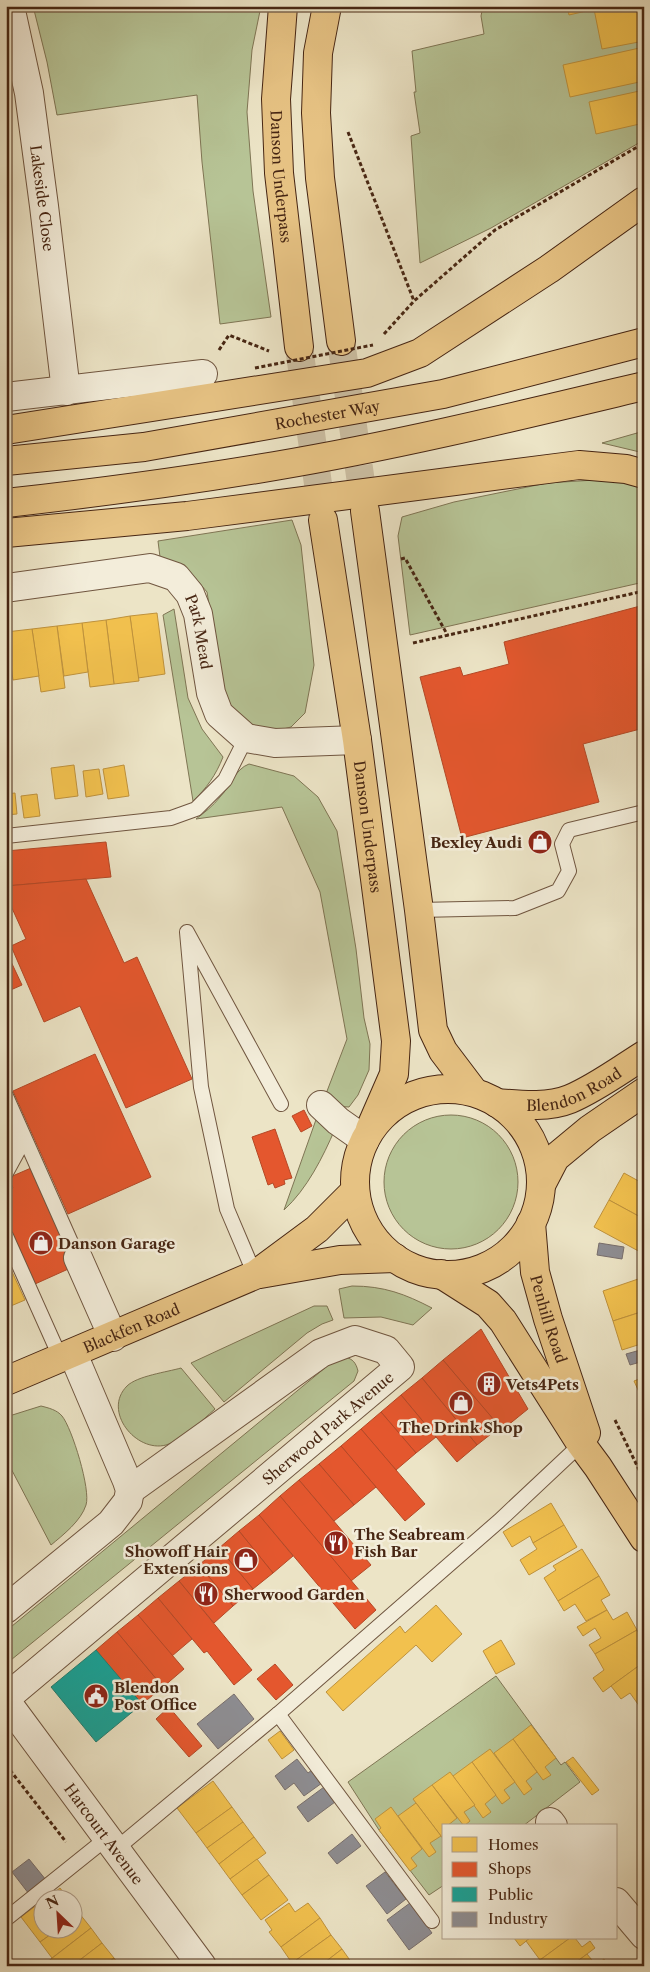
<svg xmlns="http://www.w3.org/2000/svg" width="650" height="1972" font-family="'Libre Caslon Text',serif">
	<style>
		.green { fill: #b7c496; stroke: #7f7554 }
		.homes { fill: #f2c14e; stroke: #bf923c }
		.shops { fill: #e4572e; stroke: #b54826 }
		.public { fill: #17a398; stroke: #257e70 }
		.industry { fill: #8d8d92; stroke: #786e6c }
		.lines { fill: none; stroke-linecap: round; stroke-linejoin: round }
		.primary-tunnel { stroke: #cbbea2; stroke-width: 28; stroke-dasharray: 28 14; stroke-linecap: butt }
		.service-casing { stroke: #705640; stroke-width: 16 }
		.minor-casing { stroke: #705640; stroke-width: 30 }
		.tertiary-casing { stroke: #705640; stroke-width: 30 }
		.primary-casing { stroke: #472613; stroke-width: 30 }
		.trunk-casing { stroke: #472613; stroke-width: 30 }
		.path { stroke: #472613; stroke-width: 3; stroke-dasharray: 4 2.5; stroke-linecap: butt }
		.service { stroke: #f3edda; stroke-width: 14 }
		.minor { stroke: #f3edda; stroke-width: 28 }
		.tertiary { stroke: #f3edda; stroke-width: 28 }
		.primary { stroke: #e6c283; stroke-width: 28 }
		.trunk { stroke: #e6c283; stroke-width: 28 }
		.path-bridge { stroke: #472613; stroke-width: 3; stroke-dasharray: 4 2.5; stroke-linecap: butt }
		.labels { text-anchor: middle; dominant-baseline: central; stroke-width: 5; stroke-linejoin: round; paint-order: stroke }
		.street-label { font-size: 15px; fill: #472613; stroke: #f3edda }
		.poi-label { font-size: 15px; font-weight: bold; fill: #472613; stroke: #f3edda; text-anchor: start }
	</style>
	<rect width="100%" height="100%" fill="#ece4c6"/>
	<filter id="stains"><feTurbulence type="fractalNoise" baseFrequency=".004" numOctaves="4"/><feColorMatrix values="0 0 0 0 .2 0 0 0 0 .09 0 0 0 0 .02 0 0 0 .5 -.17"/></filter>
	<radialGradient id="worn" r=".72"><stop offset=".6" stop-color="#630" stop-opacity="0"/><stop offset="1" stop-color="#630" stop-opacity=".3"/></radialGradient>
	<!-- green -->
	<g class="green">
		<polygon points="33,6 261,6 252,50 247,112 253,191 271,317 220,324 202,162 197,95 57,115 47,62"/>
		<polygon points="483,6 644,6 644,140 491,228 420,263 411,136 420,133 414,92 416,92 412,51 484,34 481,16"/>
		<polygon points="644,431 644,453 602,443"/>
		<polygon points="627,478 644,483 644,582 410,635 398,536 402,517 454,502 547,483"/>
		<polygon points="292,520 301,545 314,665 305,713 291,727 272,732 258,729 240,720 229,707 222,685 207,592 191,573 160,557 158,541"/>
		<path d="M174,609L188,698L202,729L223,757C216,775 206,789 193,801L163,615Z"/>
		<path d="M249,764L294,776L318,797L337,831L356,949L364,1018L370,1044L369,1070L358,1095L349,1107L332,1106L324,1099L347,1039L320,892L282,807L196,819C205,812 213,806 220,797C230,787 235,769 249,764Z"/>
		<path d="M318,1114L335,1129C323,1157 307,1189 284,1210Z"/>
		<circle cx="451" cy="1182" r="67"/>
		<path d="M352,1286C384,1286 405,1294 432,1308L413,1325L381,1317L344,1318L339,1289Z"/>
		<polygon points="314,1306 327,1306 333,1320 322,1324 307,1333 224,1402 191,1363"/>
		<path d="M345,1357C353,1359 356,1363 358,1371L354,1381L6,1664V1631L337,1358Z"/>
		<path d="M181,1368L215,1409C201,1421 184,1440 166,1445C136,1453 102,1411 127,1386C137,1376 167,1372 181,1368Z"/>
		<path d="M41,1406C49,1408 57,1410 62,1416C72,1428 91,1490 86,1505C81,1521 63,1535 51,1545L6,1459V1417Z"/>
		<polygon points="496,1676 561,1765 565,1762 580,1782 523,1826 444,1826 444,1885 429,1895 379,1830 348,1782"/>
	</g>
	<!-- homes -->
	<g class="homes">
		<polygon points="567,6 608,6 569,15"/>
		<polygon points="608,6 644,6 644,41 602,49 594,9"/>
		<polygon points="644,47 644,81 570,97 563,65"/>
		<polygon points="644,90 644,123 596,134 589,102"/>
		<polygon points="157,613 165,674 138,678 130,616"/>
		<polygon points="130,616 139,681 114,684 106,620"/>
		<polygon points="106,620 114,684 90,687 82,623"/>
		<polygon points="82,623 88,672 64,676 57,626"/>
		<polygon points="57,626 65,688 41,692 32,629"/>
		<polygon points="32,629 39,676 13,680 6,632"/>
		<polygon points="74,765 78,796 55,799 51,768"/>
		<polygon points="124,765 129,796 108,799 103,769"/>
		<polygon points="99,769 103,794 86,797 83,771"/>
		<polygon points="15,793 17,814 6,815 6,794"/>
		<polygon points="37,794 40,816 24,818 21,796"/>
		<polygon points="624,1173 644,1184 644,1219 609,1200"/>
		<polygon points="609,1200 644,1219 644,1254 594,1227"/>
		<polygon points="8,1263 25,1300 6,1308 6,1264"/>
		<polygon points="644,1277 644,1311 613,1321 603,1291"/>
		<polygon points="644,1311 644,1343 622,1350 613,1321"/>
		<polygon points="644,1377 644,1403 634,1381"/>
		<polygon points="551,1503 564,1525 533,1543 530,1536 512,1547 503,1532"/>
		<polygon points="564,1525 577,1547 529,1575 520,1560 537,1549 533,1543"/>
		<polygon points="582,1549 599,1576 558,1601 544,1578 556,1570 553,1566"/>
		<polygon points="599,1576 610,1595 601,1600 607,1610 586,1621 575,1604 564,1611 558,1601"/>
		<polygon points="436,1605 462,1634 432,1662 416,1645 343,1711 326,1692 400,1626 405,1633"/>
		<polygon points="607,1610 613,1620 627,1612 637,1630 595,1654 589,1645 601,1638 595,1628 583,1636 577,1627"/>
		<polygon points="637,1630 644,1643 644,1662 603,1692 593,1678 604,1670 595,1654"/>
		<polygon points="501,1640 515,1664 496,1674 483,1651"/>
		<polygon points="644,1662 644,1705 640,1707 630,1693 621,1699 611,1686"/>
		<polygon points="531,1725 556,1758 545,1767 551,1775 543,1780 513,1739"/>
		<polygon points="280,1731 294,1750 282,1759 268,1740"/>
		<polygon points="513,1739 537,1772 526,1781 532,1789 524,1795 494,1753"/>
		<polygon points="490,1749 515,1782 504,1790 510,1798 502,1804 472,1762"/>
		<polygon points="573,1757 599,1790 592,1795 566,1762"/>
		<polygon points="472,1762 496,1795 485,1804 491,1812 483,1818 453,1776"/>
		<polygon points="450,1772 475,1805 464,1812 470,1821 464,1826 432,1785"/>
		<polygon points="213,1781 232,1807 196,1833 177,1808"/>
		<polygon points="432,1785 457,1818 447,1826 444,1826 444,1840 413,1799"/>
		<polygon points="416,1803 441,1836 430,1843 436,1852 429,1857 398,1816"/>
		<polygon points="232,1807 243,1822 207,1848 196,1833"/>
		<polygon points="391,1807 422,1849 411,1858 417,1866 410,1871 379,1830 381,1828 375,1819"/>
		<polygon points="243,1822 254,1837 219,1864 207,1848"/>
		<polygon points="254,1837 266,1853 230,1879 219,1864"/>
		<polygon points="257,1859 269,1875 242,1895 230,1879"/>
		<polygon points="269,1875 288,1900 261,1920 242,1895"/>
		<polygon points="60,1888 69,1900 44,1900"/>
		<polygon points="42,1901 42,1930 57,1930 40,1942 21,1917"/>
		<polygon points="289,1903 295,1912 308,1903 320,1918 281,1947 269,1932 272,1930 265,1920"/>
		<polygon points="72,1904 79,1913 72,1918"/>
		<polygon points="79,1913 91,1928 52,1958 40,1942 57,1930 72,1930 72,1918"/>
		<polygon points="320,1918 331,1935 292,1963 281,1947"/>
		<polygon points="91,1928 102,1943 72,1966 42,1966"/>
		<polygon points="331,1935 342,1949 320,1966 294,1966 292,1963"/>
		<polygon points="514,1938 530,1938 520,1946"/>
		<polygon points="530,1938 570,1938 540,1960 526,1941"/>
		<polygon points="570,1938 575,1938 582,1947 590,1941 595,1948 571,1966 544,1966 540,1960"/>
		<polygon points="102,1943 114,1958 104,1966 72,1966"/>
		<polygon points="342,1949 354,1966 320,1966"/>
		<polygon points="587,1954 596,1965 604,1959 608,1966 571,1966"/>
		<polygon points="114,1958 120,1966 104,1966"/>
	</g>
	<!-- shops -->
	<g class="shops">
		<polygon points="644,605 644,728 583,744 599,802 462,838 420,677 460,667 463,676 509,664 504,642"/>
		<polygon points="106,842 111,877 6,886 6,851"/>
		<polygon points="86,879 124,963 137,957 192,1079 126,1108 80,1006 44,1022 11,946 26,939 6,895 6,886"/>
		<polygon points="6,951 22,985 6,992"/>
		<polygon points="95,1054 151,1177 68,1214 13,1091"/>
		<polygon points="304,1110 312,1126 301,1132 292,1116"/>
		<polygon points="275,1129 292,1178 284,1180 285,1184 275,1188 273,1183 268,1185 252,1137"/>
		<polygon points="31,1168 75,1266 35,1284 6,1220 6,1191 13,1188 8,1178"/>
		<polygon points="481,1329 528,1409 502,1430 443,1360"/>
		<polygon points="443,1360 500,1427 477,1445 422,1378"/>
		<polygon points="422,1378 477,1445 457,1462 401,1395"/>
		<polygon points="401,1395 436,1437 416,1453 381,1412"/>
		<polygon points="381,1412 416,1453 396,1470 361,1429"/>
		<polygon points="361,1429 425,1504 405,1521 341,1446"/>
		<polygon points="341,1446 376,1487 354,1505 319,1464"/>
		<polygon points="319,1464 354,1505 334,1521 299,1480"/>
		<polygon points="299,1480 371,1565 351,1581 280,1496"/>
		<polygon points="280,1496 376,1610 355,1629 259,1515"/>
		<polygon points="259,1515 293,1556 273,1573 239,1531"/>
		<polygon points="239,1531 273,1573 253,1589 219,1548"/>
		<polygon points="219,1548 253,1589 233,1606 199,1565"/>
		<polygon points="199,1565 233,1606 214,1623 179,1581"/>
		<polygon points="179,1581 252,1670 234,1685 207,1651 204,1653 158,1598"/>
		<polygon points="158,1598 192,1639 172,1656 138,1615"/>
		<polygon points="138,1615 184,1669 163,1687 117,1632"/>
		<polygon points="117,1632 163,1687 142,1704 96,1650"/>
		<polygon points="275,1664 293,1685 276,1700 257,1679"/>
		<polygon points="169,1707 202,1746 189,1757 156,1719"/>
	</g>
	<!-- public -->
	<polygon class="public" points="96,1650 142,1704 96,1742 51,1687"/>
	<!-- industry -->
	<g class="industry">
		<polygon points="599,1243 624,1247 622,1259 597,1255"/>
		<polygon points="644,1349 644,1361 630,1365 626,1354"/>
		<polygon points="234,1694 254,1719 218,1749 197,1724"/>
		<polygon points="297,1759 308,1773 312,1770 322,1783 304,1796 294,1783 285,1790 275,1776"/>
		<polygon points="324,1787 335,1802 308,1822 297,1807"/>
		<polygon points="352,1834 361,1846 337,1864 328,1853"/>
		<polygon points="29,1859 46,1880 29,1894 12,1872"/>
		<polygon points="385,1872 406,1899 387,1914 366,1886"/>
		<polygon points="410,1903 432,1933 409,1950 387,1920"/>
	</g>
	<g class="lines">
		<!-- primary-tunnel -->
		<g class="primary-tunnel">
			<polyline points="341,341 365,511"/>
			<polyline points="299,347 323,520"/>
		</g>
		<defs>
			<g id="service">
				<polyline points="6,836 171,818 196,809 225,780 246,738"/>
				<polyline points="419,910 515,908 558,891 569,871 562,844 569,830 644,812"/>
				<polyline points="6,1096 78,1258"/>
				<polyline points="6,1125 18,1151 6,1173"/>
				<polyline points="6,1236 61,1359"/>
				<polyline points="255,1275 227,1209 201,1087 187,932 281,1104"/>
				<polyline points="278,1714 499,1521 581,1444"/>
				<polyline points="116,1849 278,1714 432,1921"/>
				<polyline points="6,1919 107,1838"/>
			</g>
			<g id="minor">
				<path id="s1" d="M10,6L29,93L44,206L66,391"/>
				<polyline points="6,397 203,374"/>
				<path id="s2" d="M6,588L150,568L176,577L190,594L198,614L211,693L219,714L246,738L275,743L357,740"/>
				<polyline points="321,1105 338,1121 365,1140"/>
				<polyline points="78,1258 113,1337"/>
				<path id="s3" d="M6,1698L400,1367L386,1350L355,1340L321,1353L130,1490"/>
				<path id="s4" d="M6,1701L202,1966"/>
				<polyline points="550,1822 553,1826"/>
				<polyline points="616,1902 644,1935"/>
			</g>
			<polyline id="tertiary" points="6,1609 111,1523 128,1501 130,1490 127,1481 73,1354"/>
			<g id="primary">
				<path id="s5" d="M283,6L276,99L279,173L299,347"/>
				<polyline points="327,6 318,53 316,113 320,178 341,341"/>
				<polyline points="365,511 419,910 433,1030 443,1051 474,1092"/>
				<path id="s6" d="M323,520L357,740L396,1041L394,1074L370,1129"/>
				<circle cx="448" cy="1182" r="93"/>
				<path id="s7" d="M497,1103C521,1105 548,1108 570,1099C596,1088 620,1070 644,1055"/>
				<polyline points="541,1185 555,1158 590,1129 644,1092"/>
				<path id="s8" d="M531,1223L535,1272L548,1319L586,1433"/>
				<polyline points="260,1274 340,1260 395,1258"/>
				<polyline points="441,1274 488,1304 503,1321 581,1444 598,1467 644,1538"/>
				<path id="s9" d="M6,1381L255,1275L317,1229L355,1191"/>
			</g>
			<g id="trunk">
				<polyline points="6,430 367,373 420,353 549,269 644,201"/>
				<path id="s10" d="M6,461L144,447L443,394L644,342"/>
				<path d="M6,503C96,493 186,481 275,466C399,445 522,415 644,386"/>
				<polyline points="6,533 187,516 579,465 626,469 644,474"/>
			</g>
		</defs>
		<!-- service casing -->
		<use href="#service" class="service-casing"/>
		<!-- minor casing -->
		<use href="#minor" class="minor-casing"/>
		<!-- tertiary casing -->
		<use href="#tertiary" class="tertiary-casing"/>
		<!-- primary casing -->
		<use href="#primary" class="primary-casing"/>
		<!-- trunk casing -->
		<use href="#trunk" class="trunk-casing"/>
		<!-- path -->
		<g class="path">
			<polyline points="348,132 414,301"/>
			<polyline points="384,334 414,301 495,230 644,143"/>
			<polyline points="219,350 229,335 269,351"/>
			<polyline points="401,559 405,558 448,636"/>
			<polyline points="413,643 644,591"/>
			<polyline points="615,1420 643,1478"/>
			<polyline points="6,1765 66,1842"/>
		</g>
		<!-- service -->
		<use href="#service" class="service"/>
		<!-- minor -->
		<use href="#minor" class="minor"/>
		<!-- tertiary -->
		<use href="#tertiary" class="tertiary"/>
		<!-- primary -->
		<use href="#primary" class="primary"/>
		<!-- trunk -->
		<use href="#trunk" class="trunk"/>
		<!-- path-bridge -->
		<polyline class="path-bridge" points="255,368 373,345"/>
	</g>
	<!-- icons -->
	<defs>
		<symbol id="shop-disc" viewBox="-11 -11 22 22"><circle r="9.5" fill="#8f2418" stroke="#f3edda"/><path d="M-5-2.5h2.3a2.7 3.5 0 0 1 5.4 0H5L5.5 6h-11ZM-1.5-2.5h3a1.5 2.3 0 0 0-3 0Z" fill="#fff"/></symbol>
		<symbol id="building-disc" viewBox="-11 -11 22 22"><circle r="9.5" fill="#8f2418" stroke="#f3edda"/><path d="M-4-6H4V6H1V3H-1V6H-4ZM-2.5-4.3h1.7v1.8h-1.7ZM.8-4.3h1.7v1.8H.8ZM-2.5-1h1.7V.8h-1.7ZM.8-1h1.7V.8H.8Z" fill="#fff"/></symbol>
		<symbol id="restaurant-disc" viewBox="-11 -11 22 22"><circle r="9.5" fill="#8f2418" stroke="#f3edda"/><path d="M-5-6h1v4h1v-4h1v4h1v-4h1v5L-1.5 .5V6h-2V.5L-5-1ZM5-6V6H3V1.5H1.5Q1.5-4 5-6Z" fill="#fff"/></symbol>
		<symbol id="civic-disc" viewBox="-11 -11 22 22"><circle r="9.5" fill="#8f2418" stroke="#f3edda"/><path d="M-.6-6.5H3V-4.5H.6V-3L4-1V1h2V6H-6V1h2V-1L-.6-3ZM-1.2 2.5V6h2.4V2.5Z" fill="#fff"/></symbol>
	</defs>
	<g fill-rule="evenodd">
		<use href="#shop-disc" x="526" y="828" width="28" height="28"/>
		<use href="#shop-disc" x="27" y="1229" width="28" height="28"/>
		<use href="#building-disc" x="475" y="1370" width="28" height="28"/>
		<use href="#shop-disc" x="447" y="1389" width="28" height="28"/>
		<use href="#restaurant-disc" x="322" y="1529" width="28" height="28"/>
		<use href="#shop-disc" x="232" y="1546" width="28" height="28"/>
		<use href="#restaurant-disc" x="192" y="1580" width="28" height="28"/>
		<use href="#civic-disc" x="82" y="1682" width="28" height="28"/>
	</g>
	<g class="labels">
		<!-- street labels -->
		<g class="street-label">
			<text stroke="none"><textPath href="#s5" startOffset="171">Danson Underpass</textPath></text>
			<text stroke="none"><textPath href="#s1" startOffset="195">Lakeside Close</textPath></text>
			<text stroke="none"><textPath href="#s10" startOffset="325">Rochester Way</textPath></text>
			<text stroke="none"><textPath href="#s2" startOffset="234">Park Mead</textPath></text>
			<text stroke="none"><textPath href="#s6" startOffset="310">Danson Underpass</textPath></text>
			<text stroke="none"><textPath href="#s7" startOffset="80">Blendon Road</textPath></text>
			<text stroke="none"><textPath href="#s8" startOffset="98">Penhill Road</textPath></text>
			<text stroke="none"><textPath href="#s9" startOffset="136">Blackfen Road</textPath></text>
			<text stroke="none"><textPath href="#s3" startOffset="420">Sherwood Park Avenue</textPath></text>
			<text stroke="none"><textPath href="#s4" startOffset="165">Harcourt Avenue</textPath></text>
		</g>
		<!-- poi labels -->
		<g class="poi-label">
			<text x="522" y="842" text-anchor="end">Bexley Audi</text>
			<text x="58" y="1243">Danson Garage</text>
			<text x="506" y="1384">Vets4Pets</text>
			<text x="461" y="1427" text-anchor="middle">The Drink Shop</text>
			<text x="354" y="1534">The Seabream<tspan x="354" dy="17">Fish Bar</tspan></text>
			<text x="228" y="1551" text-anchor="end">Showoff Hair<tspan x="228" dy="17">Extensions</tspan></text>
			<text x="224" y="1594">Sherwood Garden</text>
			<text x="114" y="1687">Blendon<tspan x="114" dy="17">Post Office</tspan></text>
		</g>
	</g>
	<!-- margin -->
	<rect width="650" height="1972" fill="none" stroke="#ece4c6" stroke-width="25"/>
	<rect x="8" y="8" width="635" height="1957" fill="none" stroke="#472613" stroke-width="2.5"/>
	<rect x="12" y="12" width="625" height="1947" fill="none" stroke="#472613"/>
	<!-- legend -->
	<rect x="442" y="1824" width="175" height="115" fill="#f3edda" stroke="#ae9d8a"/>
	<rect x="452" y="1837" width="25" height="15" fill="#f2c14e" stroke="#ae9d8a"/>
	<text x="488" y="1850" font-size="15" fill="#472613">Homes</text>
	<rect x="452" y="1862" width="25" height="15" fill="#e4572e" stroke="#ae9d8a"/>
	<text x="488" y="1874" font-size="15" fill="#472613">Shops</text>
	<rect x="452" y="1887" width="25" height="15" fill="#17a398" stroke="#ae9d8a"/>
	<text x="488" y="1900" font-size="15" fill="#472613">Public</text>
	<rect x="452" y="1912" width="25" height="15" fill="#8d8d92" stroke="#ae9d8a"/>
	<text x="488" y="1924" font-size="15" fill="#472613">Industry</text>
	<!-- north arrow -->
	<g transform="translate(58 1914) rotate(335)"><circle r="24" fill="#f3edda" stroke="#ae9d8a"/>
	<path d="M0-4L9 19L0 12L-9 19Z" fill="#8f2418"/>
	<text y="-8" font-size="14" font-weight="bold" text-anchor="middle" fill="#472613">N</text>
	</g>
	<rect width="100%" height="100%" filter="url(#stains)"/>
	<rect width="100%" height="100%" fill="url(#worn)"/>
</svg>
